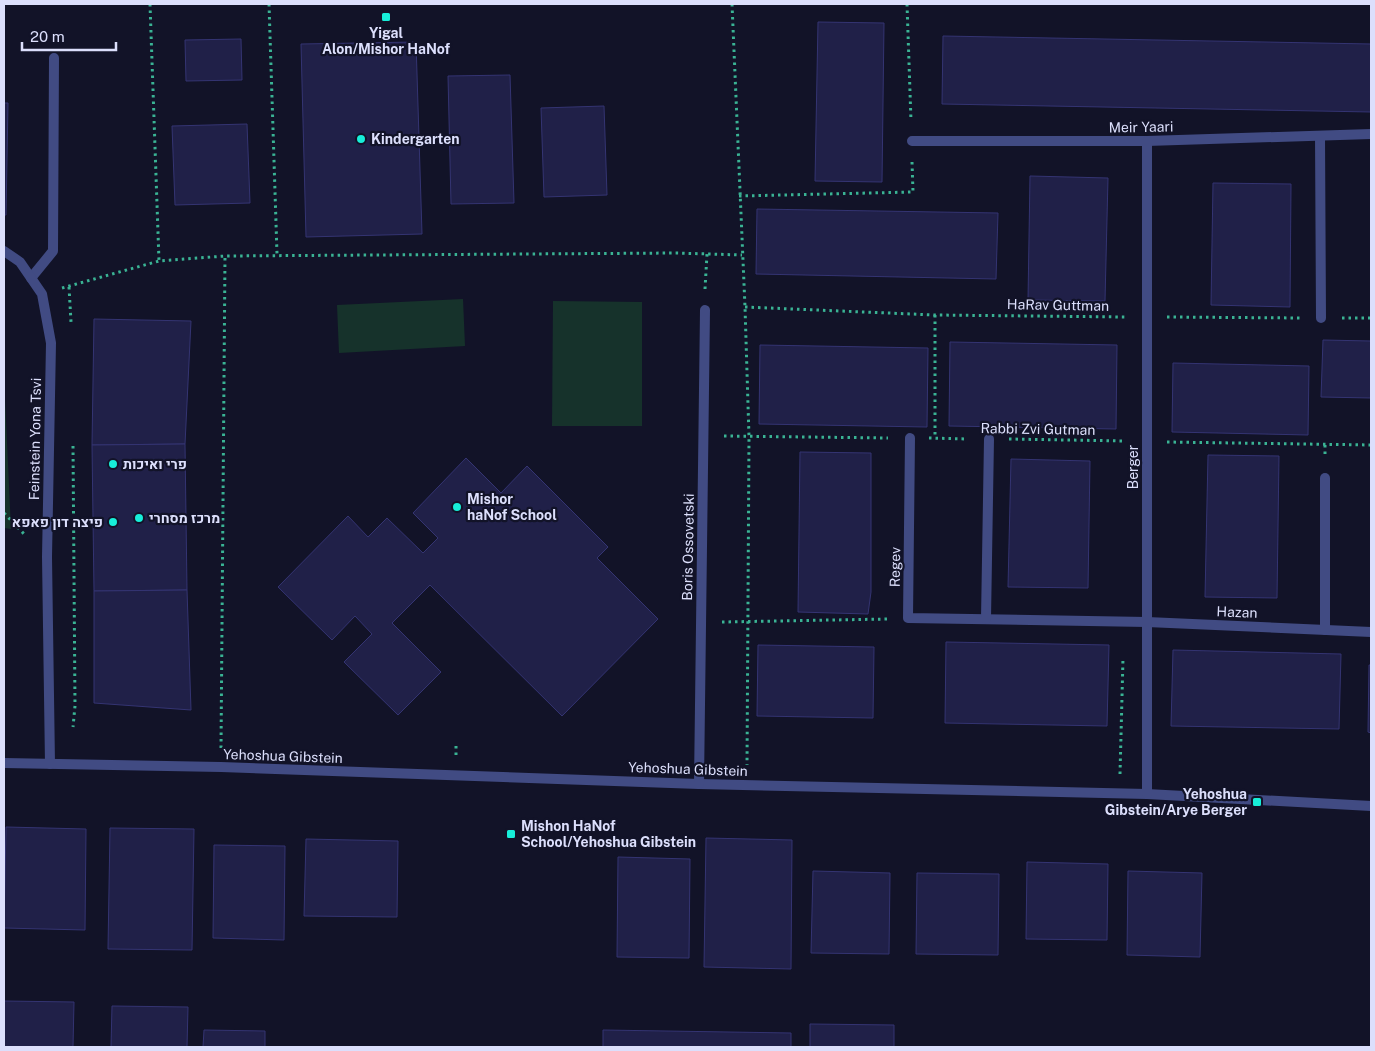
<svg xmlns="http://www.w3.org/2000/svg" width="1375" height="1051" font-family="'Public Sans',Heebo,sans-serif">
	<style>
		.green { fill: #16322b }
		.building { fill: #202048; stroke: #343472 }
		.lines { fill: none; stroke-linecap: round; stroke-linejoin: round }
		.path { stroke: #3ab394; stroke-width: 3; stroke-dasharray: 2.5 4; stroke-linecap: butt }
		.lane { stroke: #414b83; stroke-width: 10 }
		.street { stroke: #414b83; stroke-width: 10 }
		.poi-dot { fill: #17eed9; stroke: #121328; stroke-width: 2 }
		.labels { text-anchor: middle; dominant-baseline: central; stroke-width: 4.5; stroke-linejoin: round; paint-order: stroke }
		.poi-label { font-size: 14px; font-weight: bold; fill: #dcdffc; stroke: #121328; text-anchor: start }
		.street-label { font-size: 14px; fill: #dcdffc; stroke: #121328 }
	</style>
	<rect width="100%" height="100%" fill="#121328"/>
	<!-- green -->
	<g class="green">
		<polygon points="463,299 465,346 339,353 337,305"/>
		<polygon points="553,301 642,302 642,426 552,426"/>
		<polygon points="4,377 11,529 4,528"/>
	</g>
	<!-- building -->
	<g class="building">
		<polygon points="818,22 884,23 882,182 815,181"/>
		<polygon points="943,36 1371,44 1371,112 942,104"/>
		<polygon points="241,39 242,80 186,81 185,40"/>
		<polygon points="416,42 422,234 306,237 301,44"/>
		<polygon points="510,75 514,203 451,204 448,76"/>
		<polygon points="4,103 8,103 6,215 4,215"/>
		<polygon points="604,106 607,195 544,197 541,108"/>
		<polygon points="247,124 250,203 175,205 172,126"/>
		<polygon points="1030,176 1108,178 1105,301 1028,300"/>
		<polygon points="1213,183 1291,184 1290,307 1211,305"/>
		<polygon points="757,209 998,213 996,279 756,274"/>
		<polygon points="94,319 191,321 185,444 92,445"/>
		<polygon points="1323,340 1371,341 1371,398 1321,397"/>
		<polygon points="950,342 1117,345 1116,429 949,426"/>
		<polygon points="760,345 928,348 927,427 759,424"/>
		<polygon points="1173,363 1309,366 1308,435 1172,432"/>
		<polygon points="185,444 187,590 94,591 92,445"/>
		<polygon points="800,452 871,453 871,592 868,614 798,612"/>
		<polygon points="1208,455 1279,456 1277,598 1205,597"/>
		<polygon points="466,458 501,493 527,466 608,547 597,558 658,619 562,716 430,585 392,623 441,672 398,715 344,662 372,634 355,616 332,640 278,587 348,516 368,537 387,518 423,553 438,538 413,513"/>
		<polygon points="1011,459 1090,461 1088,588 1008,587"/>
		<polygon points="187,590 191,710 94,703 94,591"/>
		<polygon points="946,642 1109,645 1107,726 945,723"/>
		<polygon points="758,645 874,647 873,718 757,716"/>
		<polygon points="1173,650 1341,654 1339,729 1171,726"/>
		<polygon points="1369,665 1371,665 1371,733 1368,732"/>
		<polygon points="6,827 86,829 85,930 4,928"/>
		<polygon points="110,828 194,829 192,950 108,949"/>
		<polygon points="706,838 792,840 791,969 704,967"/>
		<polygon points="306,839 398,841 397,917 304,916"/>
		<polygon points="214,845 285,846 284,940 213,938"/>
		<polygon points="618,857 690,859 689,958 617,957"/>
		<polygon points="1027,862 1108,864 1107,940 1026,939"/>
		<polygon points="813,871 890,873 889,954 811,953"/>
		<polygon points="1128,871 1202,873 1200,957 1127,955"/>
		<polygon points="917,873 999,874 998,955 916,954"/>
		<polygon points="4,1001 74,1002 73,1047 4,1047"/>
		<polygon points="112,1006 188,1007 187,1047 111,1047"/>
		<polygon points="810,1024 894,1025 894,1047 810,1047"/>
		<polygon points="204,1030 265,1031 265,1047 203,1047"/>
		<polygon points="603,1030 791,1033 791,1047 603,1047"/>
	</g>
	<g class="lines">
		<!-- path -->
		<g class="path">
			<polyline points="150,4 159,261"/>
			<polyline points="269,4 277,254"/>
			<polyline points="732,4 745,307 749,437 747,765"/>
			<polyline points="907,4 911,121"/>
			<polyline points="739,196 913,192 912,162"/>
			<polyline points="69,287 71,322"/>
			<polyline points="62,288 159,261 225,256 676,253 742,255"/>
			<polyline points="705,289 707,254"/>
			<polyline points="745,307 935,315 1126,317"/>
			<polyline points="935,315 935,438"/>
			<polyline points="1167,317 1301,318"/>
			<polyline points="1342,318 1371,318"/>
			<polyline points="724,436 888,438"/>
			<polyline points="929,438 968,439"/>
			<polyline points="1009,439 1126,441"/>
			<polyline points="1167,442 1371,445"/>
			<polyline points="1325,445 1325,457"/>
			<polyline points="73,446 75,706 73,727"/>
			<polyline points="4,513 26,536"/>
			<polyline points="722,622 888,619"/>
			<polyline points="221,748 225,256"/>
			<polyline points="456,755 456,742"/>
			<polyline points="1120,774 1123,658"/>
		</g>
		<!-- lane -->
		<polyline class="lane" points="31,278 53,251 54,58"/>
		<!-- street -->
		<g class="street">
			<polyline points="1320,136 1321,318"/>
			<polyline points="912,141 1147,141 1371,134"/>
			<polyline points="4,251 20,262 42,294 51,343 47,557 50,764"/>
			<polyline points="910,438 908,618 1147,622 1371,632"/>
			<polyline points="986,619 989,439"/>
			<polyline points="1325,630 1325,478"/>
			<polyline points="4,763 221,767 699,784 1147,794 1371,806"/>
			<polyline points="699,784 705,310"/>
			<polyline points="1147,794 1147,141"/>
		</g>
	</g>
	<!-- markers -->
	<g class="poi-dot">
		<rect x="381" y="12" width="10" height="10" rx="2.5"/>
		<circle cx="361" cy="139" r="5"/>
		<circle cx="113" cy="464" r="5"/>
		<circle cx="457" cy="507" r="5"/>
		<circle cx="139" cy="518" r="5"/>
		<circle cx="113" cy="522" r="5"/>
		<rect x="1252" y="797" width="10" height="10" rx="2.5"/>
		<rect x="506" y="829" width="10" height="10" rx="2.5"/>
	</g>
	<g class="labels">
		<!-- poi labels -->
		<g class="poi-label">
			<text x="386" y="33" text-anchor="middle">Yigal<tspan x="386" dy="16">Alon/Mishor HaNof</tspan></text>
			<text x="371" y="139">Kindergarten</text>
			<text x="123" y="464">פרי ואיכות</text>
			<text x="467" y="499">Mishor<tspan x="467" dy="16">haNof School</tspan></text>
			<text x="149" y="518">מרכז מסחרי</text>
			<text x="103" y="522" text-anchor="end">פיצה דון פאפא</text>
			<text x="1247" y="794" text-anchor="end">Yehoshua<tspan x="1247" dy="16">Gibstein/Arye Berger</tspan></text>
			<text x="521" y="826">Mishon HaNof<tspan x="521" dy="16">School/Yehoshua Gibstein</tspan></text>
		</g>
		<!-- street labels -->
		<g class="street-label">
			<text transform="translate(1141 127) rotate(-1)">Meir Yaari</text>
			<text transform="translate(1058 305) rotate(1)">HaRav Guttman</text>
			<text transform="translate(1038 429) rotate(1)">Rabbi Zvi Gutman</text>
			<text transform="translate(35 439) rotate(-89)">Feinstein Yona Tsvi</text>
			<text transform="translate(1133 467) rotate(-90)">Berger</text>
			<text transform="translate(688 547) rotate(-89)">Boris Ossovetski</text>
			<text transform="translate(895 567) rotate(-89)">Regev</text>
			<text transform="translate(1237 612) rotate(2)">Hazan</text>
			<text transform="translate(283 756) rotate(2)">Yehoshua Gibstein</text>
			<text transform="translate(688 769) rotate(2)">Yehoshua Gibstein</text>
		</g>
	</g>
	<!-- border -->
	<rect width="1375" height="1051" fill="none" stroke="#dcdffc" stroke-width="10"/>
	<!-- scale -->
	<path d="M22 42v8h94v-8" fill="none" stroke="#dcdffc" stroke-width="2.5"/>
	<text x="30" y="42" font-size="15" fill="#dcdffc" stroke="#121328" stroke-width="4" paint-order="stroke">20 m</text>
</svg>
